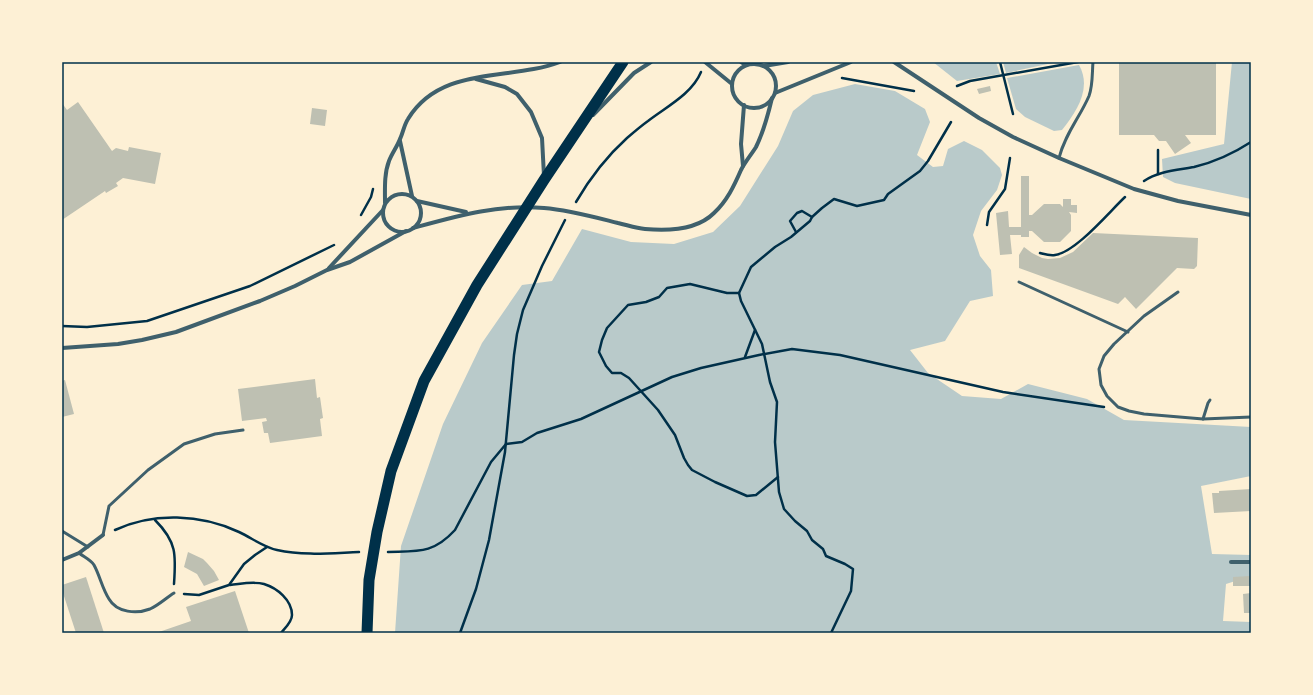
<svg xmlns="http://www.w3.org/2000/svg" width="1313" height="695" font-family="'Varela Round',sans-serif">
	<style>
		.green { fill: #b9caca }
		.building { fill: #bec0b2 }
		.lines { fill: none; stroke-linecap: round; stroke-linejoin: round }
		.path { stroke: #003049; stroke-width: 2.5 }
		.service { stroke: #3f606c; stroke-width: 3 }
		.minor { stroke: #3f606c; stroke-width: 4 }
		.trunk { stroke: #003049; stroke-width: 11 }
		.neatline { fill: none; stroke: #003049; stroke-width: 1.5 }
	</style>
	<rect width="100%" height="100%" fill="#fdf0d5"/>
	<!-- green -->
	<g class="green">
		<polygon points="933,62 996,62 1000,74 957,81"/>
		<polygon points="1003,62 1057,62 1006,73"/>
		<polygon points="1232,62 1251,62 1251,199 1175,183 1163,177 1162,159 1224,144"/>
		<path d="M1079,65C1092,88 1077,111 1062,130L1054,131L1025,117L1016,109L1007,78Z"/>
		<polygon points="855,84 895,91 925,109 930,122 917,155 933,167 943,166 948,149 964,141 982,150 1000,168 1002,175 997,190 981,211 973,235 980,256 991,270 993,296 970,301 945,341 910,350 928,373 962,396 1001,399 1028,384 1087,399 1124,420 1251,427 1251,476 1201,486 1212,554 1251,555 1251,576 1226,584 1223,621 1251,622 1251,633 395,633 401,546 443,424 482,343 522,285 552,281 582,229 631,242 674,244 713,232 740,206 778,146 793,111 813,95"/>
	</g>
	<!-- building -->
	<g class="building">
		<polygon points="1118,62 1218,62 1216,63 1216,135 1185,135 1191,143 1175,154 1166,141 1159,141 1154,135 1119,135 1119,63 1118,63"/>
		<polygon points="990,86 991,91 979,94 977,89"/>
		<polygon points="78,102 112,151 116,148 128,151 129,147 161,153 155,184 123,178 116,183 118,186 106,193 105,191 62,220 62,103 67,110"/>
		<polygon points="312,108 327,110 325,126 310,124"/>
		<polygon points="1021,176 1029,176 1029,215 1032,215 1044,204 1060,204 1063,207 1063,199 1071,199 1071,205 1077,205 1077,213 1069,212 1071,215 1071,231 1060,242 1044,242 1032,231 1029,231 1029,237 1021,237 1021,235 1010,235 1012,254 1000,255 996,213 1008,211 1009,227 1021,227"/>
		<polygon points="1093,233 1198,238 1197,266 1194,269 1177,268 1136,309 1125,297 1118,304 1019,268 1019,255 1024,247 1032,253 1042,258 1048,259 1060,258 1073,252"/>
		<polygon points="315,379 317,398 320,397 323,418 320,419 322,436 270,443 268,433 264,433 262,422 267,421 266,418 242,421 238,389"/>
		<polygon points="65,380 74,414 62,417 62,381"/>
		<polygon points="1251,489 1251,511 1214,513 1212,493 1219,493 1219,491"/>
		<polygon points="188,552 203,559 207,563 214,571 219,580 204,586 197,574 184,567"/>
		<polygon points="1250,576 1250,586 1233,586 1233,577"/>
		<polygon points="86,577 104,633 76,633 62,590 62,585"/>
		<polygon points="235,591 249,633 156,633 191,621 186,607"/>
		<polygon points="1251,593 1251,613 1244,613 1243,594"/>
	</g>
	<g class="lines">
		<!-- path -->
		<g class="path">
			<polyline points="1000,62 1013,114"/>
			<polyline points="842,78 914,91"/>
			<polyline points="957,86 970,81 1078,62"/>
			<polyline points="1158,174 1158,150"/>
			<path d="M1144,181C1158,171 1178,170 1194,167C1215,162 1234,153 1251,142"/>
			<path d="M576,202C590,178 606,157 627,138C634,132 641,126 648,121C666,107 692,94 701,72"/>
			<polyline points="361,215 371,197 373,189"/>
			<polyline points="987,225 989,212 1005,189 1010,158"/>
			<polyline points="796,232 790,221 797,213 802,211 812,217"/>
			<path d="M1040,253C1044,254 1050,256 1055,255C1076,252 1109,212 1125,197"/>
			<polyline points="739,293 727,293 690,284 667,288 659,297 646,302 628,305 607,328 602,340 599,352 606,366 612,373 621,373 629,378 658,410 675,435 684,458 688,465 692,470 715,482 747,496 756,495 778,477"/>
			<polyline points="62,326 87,327 147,321 250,286 334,245"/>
			<polyline points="745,357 755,330"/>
			<path d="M155,520C177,542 176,555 174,584"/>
			<path d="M115,530C153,512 201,514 239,532C252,538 263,547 277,550C304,556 332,553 359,552"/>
			<path d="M388,552C418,551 433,554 455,530L491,462L506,444L522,442L537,433L581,419L672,377L701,368L759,355L792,349L840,355L1003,392L1104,407"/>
			<path d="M230,585C241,584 253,581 264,584C277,588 292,600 292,615C292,622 285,628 281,633"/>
			<polyline points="184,594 199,595 229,585 244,564 255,555 267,547"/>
			<polyline points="460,633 476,589 489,540 505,452 514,355 517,334 523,310 542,266 565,220"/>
			<polyline points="831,633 851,591 853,569 845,564 826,556 823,549 812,540 807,531 795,521 784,509 779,492 775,442 777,402 770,382 762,344 741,301 739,293 751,267 775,247 791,237 810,221 812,217 822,208 834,199 857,206 884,200 888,194 920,171 928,161 951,122"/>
		</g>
		<!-- service -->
		<g class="service">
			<path d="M1059,158C1065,134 1080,117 1089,96C1093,85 1092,73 1093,62"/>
			<polyline points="1019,282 1128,332"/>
			<polyline points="1178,292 1144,316 1114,344 1104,356 1099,369 1101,385 1107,396 1118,407 1129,411 1144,414 1203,419 1251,417"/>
			<polyline points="1203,419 1208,403 1210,400"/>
			<polyline points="62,531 88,547"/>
			<polyline points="103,535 109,506 148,470 184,444 215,434 243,430"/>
			<path d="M79,553C84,557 91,560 94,565C100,576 102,588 109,599C117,613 137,614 150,609C159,605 166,598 174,593"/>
		</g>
		<!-- minor -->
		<g class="minor">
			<polyline points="705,62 732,84"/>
			<polyline points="741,62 746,65"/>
			<polyline points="894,62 979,118 1013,137 1059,158 1134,189 1178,201 1251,215"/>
			<circle cx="754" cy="86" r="22"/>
			<polyline points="764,66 788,62"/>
			<polyline points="476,79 505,87 517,94 531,112 542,138 544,176"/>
			<polyline points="775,93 851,62"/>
			<polyline points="593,115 634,73 651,62"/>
			<polyline points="400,141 412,196"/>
			<polyline points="743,166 741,144 744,105"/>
			<circle cx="402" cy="213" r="19"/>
			<polyline points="417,201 466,212"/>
			<path d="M385,203C385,189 384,174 389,161C392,153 397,147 400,139C403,133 404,125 408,119C441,65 510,81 560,62"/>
			<path d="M413,228C457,216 498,204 544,208C569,210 594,217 618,223C627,225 636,228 645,229C667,231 697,230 714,213C727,201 734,186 741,170C745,162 751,155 756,147C764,131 768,115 772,98"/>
			<polyline points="329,268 383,210"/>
			<polyline points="62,348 118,344 142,340 176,332 260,301 295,286 327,270 350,262 406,231"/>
			<polyline points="62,560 79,553 103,535"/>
			<polyline points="1231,562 1251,562"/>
		</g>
		<!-- trunk -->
		<polyline class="trunk" points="367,633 369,580 377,532 391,471 424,381 477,285 544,180 623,62"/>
	</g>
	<!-- border -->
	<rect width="1313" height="695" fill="none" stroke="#fdf0d5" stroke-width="126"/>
	<rect x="63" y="63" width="1187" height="569" class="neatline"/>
</svg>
